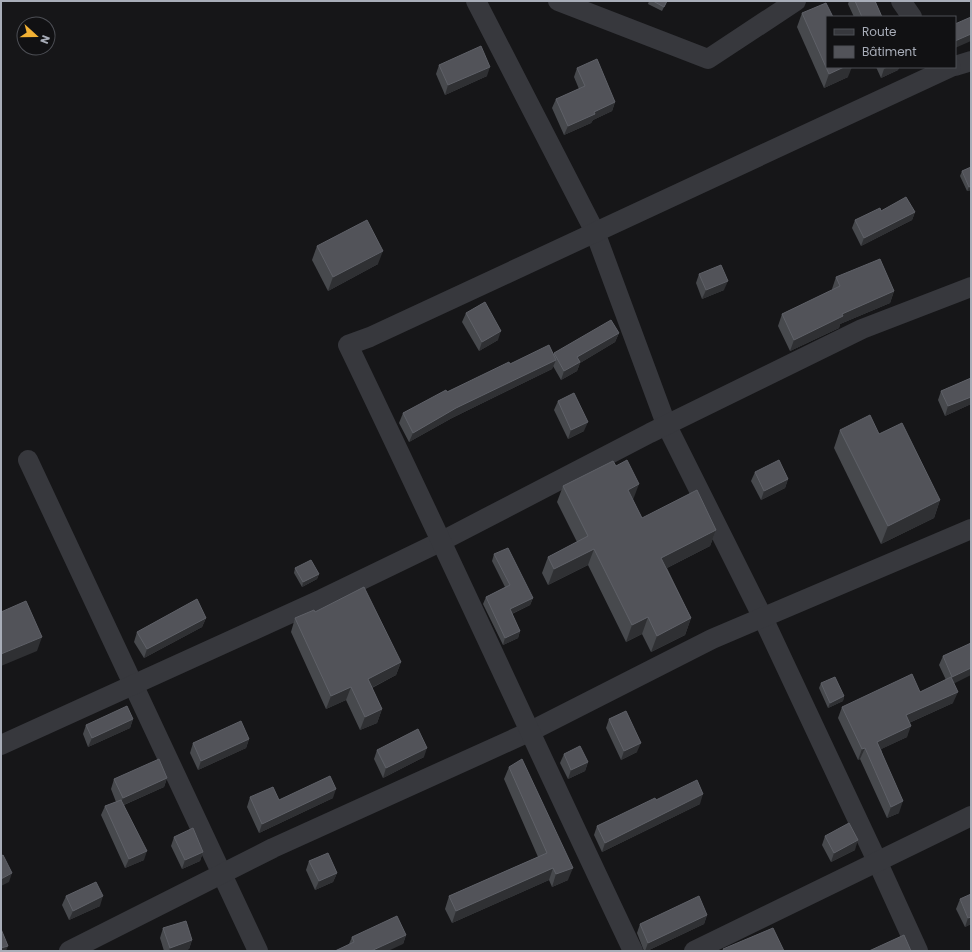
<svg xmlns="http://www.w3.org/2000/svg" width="972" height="952" font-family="Poppins,sans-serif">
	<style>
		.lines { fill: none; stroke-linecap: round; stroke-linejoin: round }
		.minor { stroke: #37383d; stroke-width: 20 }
		.wall { fill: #47494d }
		.shaded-wall { fill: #2f3033 }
		.building { fill: #525359; stroke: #5f6168 }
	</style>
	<rect width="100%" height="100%" fill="#161618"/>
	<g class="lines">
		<!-- minor -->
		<g class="minor">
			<polyline points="476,1 595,232 666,424 763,618 877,861 918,951"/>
			<polyline points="558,1 708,59 796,1"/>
			<polyline points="901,1 912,17"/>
			<polyline points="955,66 971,61"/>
			<polyline points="28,460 258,951"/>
			<polyline points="1,745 322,599 442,541 650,433 862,329 971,287"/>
			<polyline points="69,951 273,848 529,732 712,639 971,529"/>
			<path d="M633,951C537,749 445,546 348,345L370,337L951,67"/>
			<polyline points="694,951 971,816"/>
		</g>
	</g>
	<!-- wall -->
	<g class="wall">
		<polygon points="649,1 667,1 662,11 648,4"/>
		<polygon points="849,1 875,1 882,17 854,17 848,4"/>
		<polygon points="802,13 848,77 824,88 797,27"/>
		<polygon points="439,65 487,76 445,95 436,74"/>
		<polygon points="876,67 899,67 898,70 881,78"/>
		<polygon points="577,68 615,102 612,111 593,120 591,123 564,135 552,108 556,99 579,89 574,77"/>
		<polygon points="962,171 971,190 967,191 960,176"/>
		<polygon points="881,211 915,212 912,220 861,246 852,228 855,220"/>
		<polygon points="317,246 378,264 328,291 312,260"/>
		<polygon points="699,274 724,290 702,299 696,283"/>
		<polygon points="836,277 894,291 890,303 840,324 839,328 790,351 778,326 782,314 833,290 832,289"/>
		<polygon points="466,313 498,340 479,351 462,322"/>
		<polygon points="619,333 615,342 580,363 577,371 561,380 553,366 552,369 452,418 409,442 399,423 403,413 447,392 510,364 553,355 554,353"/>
		<polygon points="971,378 971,404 945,416 938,400 941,391"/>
		<polygon points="558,401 584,431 568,439 554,410"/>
		<polygon points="840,430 879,434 940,500 934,518 881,544 834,448"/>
		<polygon points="755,472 788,479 785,488 761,500 751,481"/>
		<polygon points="563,486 633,500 642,518 716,530 710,546 667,568 691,618 685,635 651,652 642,634 626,642 588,565 548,585 542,573 548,557 577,542 557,502"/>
		<polygon points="494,554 533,598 530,605 512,614 520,631 518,638 503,645 483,604 486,597 505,587 492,561"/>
		<polygon points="295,568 319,574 317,579 302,587 294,573"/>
		<polygon points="315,612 401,662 396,675 372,688 382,709 377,723 360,730 346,700 326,709 291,632 295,618"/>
		<polygon points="206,618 202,627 144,658 134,642 137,632"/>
		<polygon points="971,643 954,683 953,703 909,723 907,737 881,749 899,813 887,818 860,759 858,760 838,718 842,707 920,692 946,680 939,665 943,656"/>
		<polygon points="821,683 844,696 843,701 828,708 819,688"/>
		<polygon points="133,719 130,728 88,747 83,734 86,725"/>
		<polygon points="609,719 637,752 621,760 606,728"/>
		<polygon points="249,739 246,748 198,770 190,753 193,743"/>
		<polygon points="377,750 424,757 383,778 374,759"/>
		<polygon points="564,754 588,762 585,771 568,779 560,763"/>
		<polygon points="509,767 568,880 552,887 549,880 452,923 445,909 449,896 538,857 504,779"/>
		<polygon points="167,778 164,787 124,805 144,860 125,868 101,815 105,806 116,802 111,789 114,779"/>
		<polygon points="250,797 279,800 333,798 259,833 247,807"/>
		<polygon points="656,800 700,804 602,852 594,835 597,826"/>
		<polygon points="825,836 855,850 831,862 822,845"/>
		<polygon points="174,837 203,852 200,861 182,869 171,846"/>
		<polygon points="309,861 337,873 333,882 315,890 306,870"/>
		<polygon points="66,896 100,906 69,920 62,905"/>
		<polygon points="960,899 971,924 965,927 956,909"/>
		<polygon points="707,915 704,924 647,951 644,951 637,933 640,924"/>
		<polygon points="163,928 192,940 189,949 184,951 164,951 160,938"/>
		<polygon points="406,935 403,944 349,944 352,937"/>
	</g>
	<!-- shaded-wall -->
	<g class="shaded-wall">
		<polygon points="971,34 971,41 955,48 955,41"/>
		<polygon points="490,67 487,76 445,95 448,85"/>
		<polygon points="844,67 852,67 848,77 824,88 829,74"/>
		<polygon points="888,67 899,67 898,70 881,78 884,69"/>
		<polygon points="615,102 612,111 593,120 591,123 564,135 568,126 594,112"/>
		<polygon points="971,186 971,190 967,191 969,187"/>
		<polygon points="915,212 912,220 861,246 864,238"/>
		<polygon points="383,251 378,264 328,291 333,277"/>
		<polygon points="728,281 724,290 702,299 706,290"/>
		<polygon points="894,291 890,303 840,324 839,328 790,351 794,340 842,314"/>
		<polygon points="501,331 498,340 479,351 482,342"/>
		<polygon points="619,333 615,342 580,363 577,371 561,380 564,371 577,357"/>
		<polygon points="556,360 552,369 452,418 409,442 413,433 456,408"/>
		<polygon points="971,397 971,404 945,416 948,406"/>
		<polygon points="588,422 584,431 568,439 571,430"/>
		<polygon points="788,479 785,488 761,500 764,491"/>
		<polygon points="639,484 633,500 628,490"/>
		<polygon points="940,500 934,518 881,544 888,526"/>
		<polygon points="716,530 710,546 655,574 661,558"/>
		<polygon points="594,549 588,565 548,585 554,569"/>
		<polygon points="319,574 317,579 302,587 303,582"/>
		<polygon points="533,598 530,605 507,616 510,609"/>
		<polygon points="648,617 642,634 626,642 632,625"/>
		<polygon points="206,618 202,627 144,658 147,649"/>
		<polygon points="691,618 685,635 651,652 657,636"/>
		<polygon points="520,631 518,638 503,645 505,638"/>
		<polygon points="42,637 37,651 1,666 1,654"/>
		<polygon points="401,662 396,675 363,692 368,679"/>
		<polygon points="971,668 971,675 949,686 952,677"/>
		<polygon points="351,687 346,700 326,709 331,696"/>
		<polygon points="958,692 953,703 902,726 906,715"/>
		<polygon points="844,696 843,701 828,708 830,703"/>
		<polygon points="382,709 377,723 360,730 365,717"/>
		<polygon points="133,719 130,728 88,747 92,738"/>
		<polygon points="911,726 907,737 873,753 877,742"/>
		<polygon points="249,739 246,748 198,770 201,761"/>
		<polygon points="641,743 637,752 621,760 624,751"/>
		<polygon points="427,748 424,757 383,778 386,768"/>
		<polygon points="865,748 860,759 858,760 862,749"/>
		<polygon points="588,762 585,771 568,779 571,770"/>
		<polygon points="167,778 164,787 119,807 123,798"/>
		<polygon points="336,789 333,798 259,833 262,824"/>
		<polygon points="703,794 700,804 602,852 605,843"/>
		<polygon points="903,801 899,813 887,818 891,807"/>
		<polygon points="858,840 855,850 831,862 834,853"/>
		<polygon points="147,851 144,860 125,868 129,859"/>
		<polygon points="203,852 200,861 182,869 185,860"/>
		<polygon points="553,868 549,880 452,923 456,911"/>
		<polygon points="573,868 568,880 552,887 556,874"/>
		<polygon points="12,873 9,882 1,886 1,879"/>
		<polygon points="337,873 333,882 315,890 319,881"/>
		<polygon points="103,896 100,906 69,920 73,911"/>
		<polygon points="707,915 704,924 647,951 645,951 648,943"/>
		<polygon points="971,917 971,924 965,927 968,918"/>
		<polygon points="406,935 403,944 388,951 371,951"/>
		<polygon points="192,940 189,949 184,951 169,951 170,948"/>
		<polygon points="8,946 6,951 1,951 1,948"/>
	</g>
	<!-- building -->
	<g class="building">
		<polygon points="653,1 667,1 664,7"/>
		<polygon points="855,1 875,1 882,17 862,17"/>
		<polygon points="826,3 833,17 827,17 827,67 844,67 829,74 802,13"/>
		<polygon points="971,17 971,34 955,41 955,24"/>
		<polygon points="481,46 490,67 448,85 439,65"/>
		<polygon points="597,59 615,102 594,112 595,114 568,126 556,99 585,86 577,68"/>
		<polygon points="971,167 971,186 969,187 962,171"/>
		<polygon points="906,197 915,212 864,238 855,220 880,208 881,211"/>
		<polygon points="367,220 383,251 333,277 317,246"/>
		<polygon points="880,259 894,291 842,314 843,316 794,340 782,314 840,286 836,277"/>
		<polygon points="721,265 728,281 706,290 699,274"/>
		<polygon points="485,302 501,331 482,342 466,313"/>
		<polygon points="611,320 619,333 577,357 580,362 564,371 554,353"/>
		<polygon points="549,345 556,360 456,408 413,433 403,413 446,390 447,392 509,362 510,364"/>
		<polygon points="971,378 971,397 948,406 941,391"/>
		<polygon points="574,393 588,422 571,430 558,401"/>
		<polygon points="870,415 879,434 902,423 940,500 888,526 840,430"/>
		<polygon points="627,460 639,484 628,490 642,518 697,490 716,530 661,558 691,618 657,636 648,617 632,625 594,549 554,569 548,557 588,536 563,486 613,461 616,466"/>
		<polygon points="779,460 788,479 764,491 755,472"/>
		<polygon points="508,548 533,598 510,609 520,631 505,638 486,597 510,585 494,554"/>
		<polygon points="311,560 319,574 303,582 295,568"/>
		<polygon points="364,587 401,662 368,679 382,709 365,717 351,687 331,696 295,618 314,610 315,612"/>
		<polygon points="197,599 206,618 147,649 137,632"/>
		<polygon points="26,601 42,637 1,654 1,612"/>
		<polygon points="971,643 971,668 952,677 943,656"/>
		<polygon points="912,674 920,692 951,677 958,692 906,715 911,726 877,742 903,801 891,807 865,748 862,749 842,707"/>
		<polygon points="835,677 844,696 830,703 821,683"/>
		<polygon points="127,706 133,719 92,738 86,725"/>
		<polygon points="626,711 641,743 624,751 609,719"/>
		<polygon points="241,721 249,739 201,761 193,743"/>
		<polygon points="418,729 427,748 386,768 377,750"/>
		<polygon points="580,746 588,762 571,770 564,754"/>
		<polygon points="159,759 167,778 123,798 114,779"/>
		<polygon points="522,759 573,868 556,874 553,868 456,911 449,896 547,853 509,767"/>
		<polygon points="330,776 336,789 262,824 250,797 273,787 279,800"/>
		<polygon points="697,780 703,794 605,843 597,826 655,798 656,800"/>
		<polygon points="121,800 147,851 129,859 105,806"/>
		<polygon points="849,823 858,840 834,853 825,836"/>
		<polygon points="193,828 203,852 185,860 174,837"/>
		<polygon points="328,853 337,873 319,881 309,861"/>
		<polygon points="3,855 12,873 1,879 1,856"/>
		<polygon points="96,882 103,896 73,911 66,896"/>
		<polygon points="971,894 971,917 968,918 960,899"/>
		<polygon points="699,896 707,915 648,943 640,924"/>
		<polygon points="397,916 406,935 371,951 335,951 354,942 352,937"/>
		<polygon points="186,921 192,940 170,948 163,928"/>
		<polygon points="773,928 784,951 724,951 723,949"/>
		<polygon points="1,929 8,946 1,948"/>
		<polygon points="904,935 911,951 869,951"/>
	</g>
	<!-- border -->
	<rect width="972" height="952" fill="none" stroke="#a8adb8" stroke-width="4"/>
	<!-- legend -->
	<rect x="826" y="16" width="130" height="52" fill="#111113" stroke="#4d4f55"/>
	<rect x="834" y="29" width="20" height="6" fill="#37383d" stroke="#4d4f55"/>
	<text x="862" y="36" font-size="12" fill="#a8adb8">Route</text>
	<rect x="834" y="46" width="20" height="12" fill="#525359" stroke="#4d4f55"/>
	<text x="862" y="56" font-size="12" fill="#a8adb8">Bâtiment</text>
	<!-- north arrow -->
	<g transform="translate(36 36) rotate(111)"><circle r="19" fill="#111113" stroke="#4d4f55"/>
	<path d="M0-3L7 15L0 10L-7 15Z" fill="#f2b134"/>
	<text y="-6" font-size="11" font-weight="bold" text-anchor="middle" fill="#a8adb8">N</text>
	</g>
</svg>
